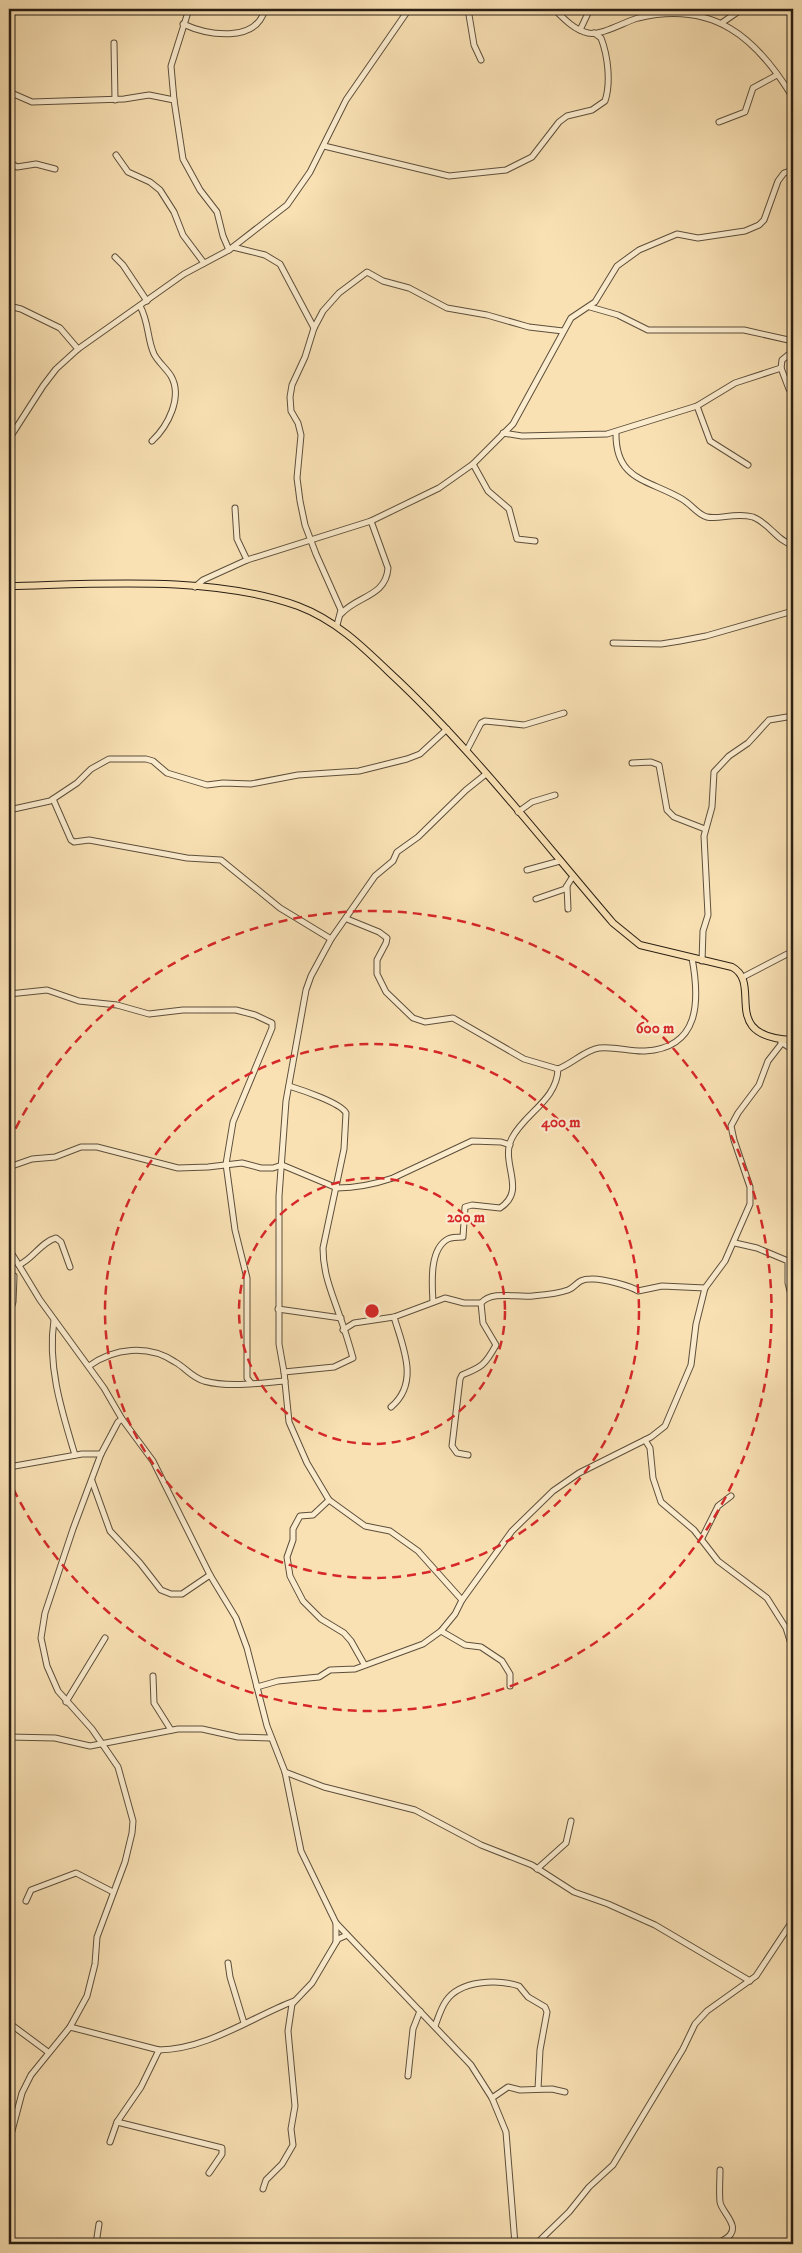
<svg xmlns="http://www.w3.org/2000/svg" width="802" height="2253" font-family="'IM FELL DW Pica',serif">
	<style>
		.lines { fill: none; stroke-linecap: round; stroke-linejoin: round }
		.minor-casing { stroke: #5d4f3b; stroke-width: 7 }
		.major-casing { stroke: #291e13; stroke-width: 8 }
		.minor { stroke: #fbecce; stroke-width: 5 }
		.major { stroke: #f9e1b4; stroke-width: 6 }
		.ring { fill: none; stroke: #d62828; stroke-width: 2.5; stroke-dasharray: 9 6 }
		.centre { fill: #d62828; stroke: #fbecce; stroke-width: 2.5 }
		.ring-label { font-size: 15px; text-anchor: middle; font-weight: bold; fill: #d62828; stroke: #fbecce; stroke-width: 4.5; stroke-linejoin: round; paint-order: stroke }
	</style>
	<rect width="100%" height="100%" fill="#f9e1b4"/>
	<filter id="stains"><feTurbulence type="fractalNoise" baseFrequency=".004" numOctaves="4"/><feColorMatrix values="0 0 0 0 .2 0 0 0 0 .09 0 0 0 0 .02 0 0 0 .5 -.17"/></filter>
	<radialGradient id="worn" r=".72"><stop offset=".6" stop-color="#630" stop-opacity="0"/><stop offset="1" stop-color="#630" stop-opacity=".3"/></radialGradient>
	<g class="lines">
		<defs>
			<g id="minor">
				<polyline points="468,9 474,45 481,60"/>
				<path d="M554,9C563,18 574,30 588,33C601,36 624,22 638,18C714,0 757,38 793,98"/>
				<polyline points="723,22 742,9"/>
				<path d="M183,24C207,35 256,44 265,9"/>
				<polyline points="580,30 590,9"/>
				<polyline points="114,43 115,100"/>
				<polyline points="9,92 32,102 124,99 149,95 174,100 183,159 200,190 217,212 223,236 229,250"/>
				<polyline points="174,100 171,66 189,9"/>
				<polyline points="719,122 745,112 753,88 777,75"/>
				<path d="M324,146L449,176L506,170L532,157L559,122L567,116L592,110L605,101C611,83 608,56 601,38L594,33"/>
				<polyline points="116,155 128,172 150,182 160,190 174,212 183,235 204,263"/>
				<polyline points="9,162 17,167 36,164 55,169"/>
				<polyline points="233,247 265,255 280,264 314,328"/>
				<polyline points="115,257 123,265 147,301"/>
				<polyline points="9,306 21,309 60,328 78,349"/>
				<path d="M140,306C149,322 147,339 154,354C158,362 166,368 171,376C183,397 168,426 152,441"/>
				<polyline points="590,307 618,315 648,330 744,330 793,341"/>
				<polyline points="781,368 789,389 793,394"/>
				<polyline points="697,406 710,441 748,465"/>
				<path d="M616,432C615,481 648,479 682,499C691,504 698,515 707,517C719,520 735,512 753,517C769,523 777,541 793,545"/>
				<polyline points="503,433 522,436 607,434 697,406 735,383 781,368 782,360 793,351"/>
				<polyline points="9,439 43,386 56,369 78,349 184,274 229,250 287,205 310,172 346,100 409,9"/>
				<polyline points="473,464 488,491 509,509 517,539 535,541"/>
				<polyline points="235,508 237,539 247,560"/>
				<polyline points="195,587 203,580 247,560 371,521 439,488 473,464 513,424 571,318 595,302 617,266 639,250 677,234 698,238 745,231 759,225 764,220 778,181 784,173 793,170"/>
				<path d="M341,614C356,596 386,597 388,568L371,521"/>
				<polyline points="337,625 341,610 316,554 305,525 300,501 297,478 301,435 298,423 291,411 290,397 292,385 305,357 314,328 323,311 339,293 367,272 383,281 409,288 447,308 487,315 529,327 563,331"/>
				<polyline points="613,643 661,644 680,641 706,636 793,611"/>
				<polyline points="467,750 481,723 485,721 524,725 564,713"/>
				<polyline points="632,763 651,762 659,765 667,810 674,817 705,829"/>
				<polyline points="53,799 71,840 74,842 89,840 187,858 221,860 280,908 331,939"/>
				<polyline points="9,810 50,801 77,783 91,769 109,759 146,759 153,761 167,773 207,785 223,783 251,784 298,775 359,771 407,759 420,754 447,729"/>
				<polyline points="518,812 532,802 555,795"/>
				<polyline points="527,870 560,861"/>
				<polyline points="567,886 568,909"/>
				<polyline points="536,899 565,889 573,876"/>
				<path d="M347,919L379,932L387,938L386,943L377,960V974L386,992L413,1018L425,1022L453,1018L524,1059L558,1069C572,1064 585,1050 599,1048C615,1046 630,1052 645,1051C700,1048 700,1001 692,958"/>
				<polyline points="702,961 703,931 708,915 704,836 712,807 714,772 729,756 748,743 769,720 793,716"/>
				<polyline points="743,977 793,951"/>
				<polyline points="9,994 47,990 79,1001 117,1005 149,1014 183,1010 236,1010 255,1015 272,1023 272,1028 233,1122 226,1164 235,1230 247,1278 247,1378 251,1383"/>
				<polyline points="781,1042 793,1050"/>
				<path d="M9,1167L32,1159L55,1157L81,1147H97L178,1168L208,1167L242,1163L261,1168H273L282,1165L337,1188C355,1188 375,1184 393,1178L472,1141L501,1142L510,1145"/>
				<polyline points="735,1243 757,1248 788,1261 788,1283 793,1303"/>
				<polyline points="9,1249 40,1300 104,1388 122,1419 153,1461 210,1575 236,1618 247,1648 267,1726 285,1772 301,1851 336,1923 471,2065 492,2098 506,2132 515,2244"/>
				<path d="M19,1265C33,1259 41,1242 56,1238L61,1242L70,1267"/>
				<path d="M433,1302C432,1284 429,1249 448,1239C452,1237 458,1237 463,1237L465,1207L472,1205L500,1208C528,1190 499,1163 512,1138C525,1113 557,1100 558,1069"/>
				<polyline points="278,1309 341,1318"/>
				<polyline points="9,1314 13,1302 14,1276"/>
				<path d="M54,1320C47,1366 62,1412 75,1455"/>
				<path d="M343,1330L354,1323L394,1317L445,1298L464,1303H481C493,1290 516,1298 533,1296C544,1295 557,1294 568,1290C578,1286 576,1279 591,1279C601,1278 631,1286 638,1291L662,1286L705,1288"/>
				<path d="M89,1366C114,1348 148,1344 175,1362C186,1368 191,1377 204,1381C230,1388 258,1383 285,1381"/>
				<path d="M284,1372L334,1367L353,1358C349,1344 345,1330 340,1317C332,1293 323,1274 323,1248L344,1149L346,1113C341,1103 302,1090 289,1086"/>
				<path d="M391,1407C420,1383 403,1347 394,1317"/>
				<polyline points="645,1440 650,1448 653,1478 661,1502 694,1530 718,1561 767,1598 786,1628 793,1650"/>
				<path d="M468,1455L457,1453L452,1446L460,1379L462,1375C482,1367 485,1365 496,1345L483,1323L481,1303"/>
				<polyline points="9,1467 82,1454 101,1454"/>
				<polyline points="92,1481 110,1531 140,1563 161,1590 171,1594 182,1594 210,1575"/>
				<polyline points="329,1500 313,1515 300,1516 293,1529 293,1540 287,1557 290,1576 303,1601 321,1619 344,1633 351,1641 364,1664"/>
				<polyline points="702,1538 718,1506 731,1496"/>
				<polyline points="462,1600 418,1551 390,1531 365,1526 329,1500 307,1463 289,1422 284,1372 279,1344 279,1196 286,1101 306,990 311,976 331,939 375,876 393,861 397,852 418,837 466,790 486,774"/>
				<polyline points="441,1631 465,1645 481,1647 502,1661 510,1674 510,1686"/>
				<polyline points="153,1676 154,1703 171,1730"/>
				<polyline points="257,1687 278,1681 319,1677 330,1670 355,1669 423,1644 441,1631 455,1614 462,1600 512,1531 553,1491 579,1473 651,1437 665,1426 691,1365 696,1324 705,1288 725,1261 750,1204 750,1187 734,1140 731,1126 738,1113 759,1085 768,1061 782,1043"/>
				<polyline points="66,1702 105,1638"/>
				<polyline points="9,1737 55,1738 90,1746 178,1729 202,1729 238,1737 271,1738"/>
				<polyline points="285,1772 324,1787 415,1810 481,1845 532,1865 574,1892 608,1904 655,1925 750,1981"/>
				<polyline points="537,1869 566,1843 571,1821"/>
				<polyline points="26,1901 31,1890 76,1873 113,1892"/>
				<polyline points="336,1923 336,1942"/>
				<polyline points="228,1963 230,1977 244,2023"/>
				<polyline points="9,2023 48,2052"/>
				<path d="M435,2026C438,2018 441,2008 446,2001C460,1980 498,1979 519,1986L528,1997L545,2007L547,2012L540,2050L538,2089"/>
				<path d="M70,2027L159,2050C208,2049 250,2018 294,2001"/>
				<polyline points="408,2076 413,2029 420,2011"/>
				<polyline points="492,2098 508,2087 520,2090 552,2089 565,2092"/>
				<polyline points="117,2122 222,2148 222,2154 209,2173"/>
				<polyline points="9,2142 22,2093 31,2075 70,2027 87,1996 95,1964 97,1937 125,1862 132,1833 133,1821 118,1767 92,1729 58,1691 47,1666 41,1638 45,1613 73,1529 101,1454 118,1422 122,1419"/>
				<polyline points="110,2142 117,2122 141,2087 159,2050"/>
				<polyline points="263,2189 266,2180 282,2164 293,2145 291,2129 295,2106 288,2031 292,2004 312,1983 338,1939 347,1935"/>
				<polyline points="96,2244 99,2224"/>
				<polyline points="536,2244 569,2212 589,2187 613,2165 683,2049 695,2024 707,2011 756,1976 793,1920"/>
				<path d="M695,2244C703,2239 713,2245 722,2241C746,2229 722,2214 720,2202C719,2192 720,2180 720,2170"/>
			</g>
			<path id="major" d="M9,586C99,584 212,575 298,606C335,620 361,645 389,672C471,748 540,838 613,923L640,945L732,967C764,984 717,1037 793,1040"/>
		</defs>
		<!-- minor casing -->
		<use href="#minor" class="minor-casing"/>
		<!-- major casing -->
		<use href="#major" class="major-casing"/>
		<!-- minor -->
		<use href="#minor" class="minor"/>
		<!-- major -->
		<use href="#major" class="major"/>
	</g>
	<!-- distance rings -->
	<g class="ring">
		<circle cx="372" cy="1311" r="133"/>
		<circle cx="372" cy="1311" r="267"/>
		<path d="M9 1142A400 400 0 1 1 9 1480"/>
	</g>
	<circle cx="372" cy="1311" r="8" class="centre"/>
	<g class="ring-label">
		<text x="655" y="1033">600 m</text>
		<text x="561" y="1127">400 m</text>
		<text x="466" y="1222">200 m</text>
	</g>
	<!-- margin -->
	<rect width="802" height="2253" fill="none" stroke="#f9e1b4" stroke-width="30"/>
	<rect x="10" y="10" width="782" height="2233" fill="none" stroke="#291e13" stroke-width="2.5"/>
	<rect x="15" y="15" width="772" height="2223" fill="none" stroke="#291e13"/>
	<rect width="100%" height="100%" filter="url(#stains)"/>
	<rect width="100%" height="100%" fill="url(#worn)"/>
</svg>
